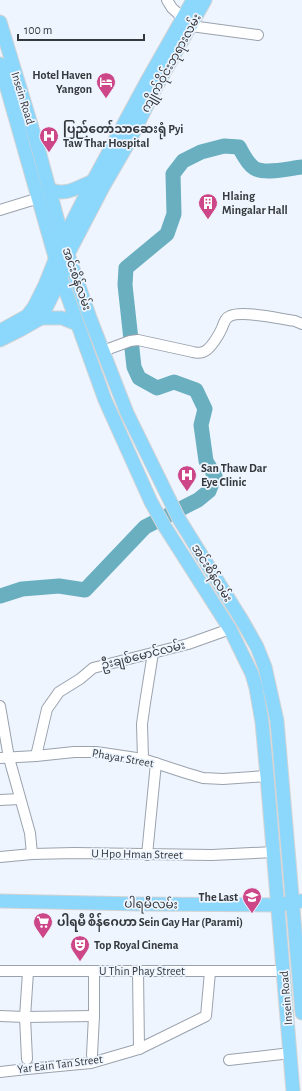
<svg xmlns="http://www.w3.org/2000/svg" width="302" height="1091" font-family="'Alegreya Sans','Noto Sans Myanmar',sans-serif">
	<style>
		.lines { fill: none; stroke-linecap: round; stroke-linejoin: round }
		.river { stroke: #69afbf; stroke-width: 15 }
		.minor-casing { stroke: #9aa2ad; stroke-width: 12 }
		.major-casing { stroke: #d3d3d4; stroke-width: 15 }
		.minor { stroke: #fff; stroke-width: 10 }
		.major { stroke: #8cd7fc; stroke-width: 13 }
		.labels { text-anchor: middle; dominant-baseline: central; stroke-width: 3.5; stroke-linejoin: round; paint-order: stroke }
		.street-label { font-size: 12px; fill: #35393d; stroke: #eef5ff }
		.poi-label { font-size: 12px; font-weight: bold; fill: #35393d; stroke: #eef5ff; text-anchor: start }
	</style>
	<rect width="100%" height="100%" fill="#eef5ff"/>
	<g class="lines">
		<!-- river -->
		<path class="river" d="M0,596L22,589L59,586L85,590L145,527L198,500L209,491L215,476L206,461L201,425L205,409L196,390L174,382L157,388L139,378L134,367L125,285L126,268L167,234L174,214L173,174L183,161L201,152L224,146L239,147C243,154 247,163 254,168C265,175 290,168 302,167"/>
		<defs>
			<g id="minor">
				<polyline points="167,0 172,8 183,18"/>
				<polyline points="191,26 258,35"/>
				<polyline points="0,210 39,198"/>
				<path d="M103,351L130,341L138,340L193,352C196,353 200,353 203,352C210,350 219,335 222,328C224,323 225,318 230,316C243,310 280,319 295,321L302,324"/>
				<polyline points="0,706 9,758 30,833 32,854"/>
				<polyline points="36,756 47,709 59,692 80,679 93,668 188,644 230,629"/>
				<polyline points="0,758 36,756 74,752 96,752 143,759 186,773 203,778 223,779 267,776"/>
				<polyline points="143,759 142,724 145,703 153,653"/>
				<polyline points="0,800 20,799"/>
				<polyline points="147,855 156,763"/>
				<polyline points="0,857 32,854 74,853 212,855 274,852"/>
				<polyline points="0,971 284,971"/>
				<polyline points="138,971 139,1049"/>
				<polyline points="0,1016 25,1017 94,1016"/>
				<polyline points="92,1055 94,1016 94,971"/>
				<polyline points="27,1059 25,1017 28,972"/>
				<polyline points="229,1060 291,1053"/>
				<polyline points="0,1072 27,1069 91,1063 139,1049 206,1016 210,972"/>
			</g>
			<g id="major">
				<polyline points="0,22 39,151 63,240 90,318 127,413 179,519 243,622 257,647 265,667 277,721 302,1013"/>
				<polyline points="0,64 61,278 105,400 151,502 165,527 230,629 252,674 256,688 262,722 267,776 293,1091"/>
				<path d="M49,189C65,197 78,187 93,181"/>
				<polyline points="41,318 62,318 77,324"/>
				<polyline points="0,331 27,316 34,307 45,285 63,240 93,181 147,81 193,0"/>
				<polyline points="0,340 20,330 41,318 61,278 68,254 103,187 129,142 156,87 205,0"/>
				<polyline points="0,901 139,904 278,905 302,901"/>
			</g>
		</defs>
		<!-- minor casing -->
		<use href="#minor" class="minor-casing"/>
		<!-- major casing -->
		<use href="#major" class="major-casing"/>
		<!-- minor -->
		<use href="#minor" class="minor"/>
		<!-- major -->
		<use href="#major" class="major"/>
	</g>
	<!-- icons -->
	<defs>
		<symbol id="hotel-pin" viewBox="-11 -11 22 30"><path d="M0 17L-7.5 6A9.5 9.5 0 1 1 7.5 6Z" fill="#cc4688" stroke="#eef5ff"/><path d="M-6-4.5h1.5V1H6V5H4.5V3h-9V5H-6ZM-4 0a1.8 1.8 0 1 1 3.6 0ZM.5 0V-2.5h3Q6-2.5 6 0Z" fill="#fff"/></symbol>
		<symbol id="hospital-pin" viewBox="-11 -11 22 30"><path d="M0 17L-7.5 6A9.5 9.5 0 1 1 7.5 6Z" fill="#cc4688" stroke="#eef5ff"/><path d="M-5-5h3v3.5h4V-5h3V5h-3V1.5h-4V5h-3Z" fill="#fff"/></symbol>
		<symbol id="building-pin" viewBox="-11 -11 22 30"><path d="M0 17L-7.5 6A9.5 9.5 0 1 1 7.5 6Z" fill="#cc4688" stroke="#eef5ff"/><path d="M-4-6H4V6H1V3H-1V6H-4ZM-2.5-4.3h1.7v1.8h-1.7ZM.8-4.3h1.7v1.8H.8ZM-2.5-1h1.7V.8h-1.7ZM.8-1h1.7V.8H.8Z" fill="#fff"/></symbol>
		<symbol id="university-pin" viewBox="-11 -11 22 30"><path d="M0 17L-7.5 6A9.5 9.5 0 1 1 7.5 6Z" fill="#cc4688" stroke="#eef5ff"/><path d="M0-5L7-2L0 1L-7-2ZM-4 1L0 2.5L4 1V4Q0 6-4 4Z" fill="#fff"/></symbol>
		<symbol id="supermarket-pin" viewBox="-11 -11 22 30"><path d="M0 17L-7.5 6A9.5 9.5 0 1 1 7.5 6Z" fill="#cc4688" stroke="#eef5ff"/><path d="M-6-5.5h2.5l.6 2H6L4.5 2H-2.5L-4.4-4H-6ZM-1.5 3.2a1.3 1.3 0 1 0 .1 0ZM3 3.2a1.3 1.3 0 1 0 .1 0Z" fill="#fff"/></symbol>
		<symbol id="theatre-pin" viewBox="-11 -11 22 30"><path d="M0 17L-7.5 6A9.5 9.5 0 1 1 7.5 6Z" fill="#cc4688" stroke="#eef5ff"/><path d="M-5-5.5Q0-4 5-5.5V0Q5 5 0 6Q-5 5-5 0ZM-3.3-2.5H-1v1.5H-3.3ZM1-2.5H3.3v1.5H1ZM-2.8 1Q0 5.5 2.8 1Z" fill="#fff"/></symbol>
	</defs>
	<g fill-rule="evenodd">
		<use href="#hotel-pin" x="95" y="71" width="22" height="30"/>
		<use href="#hospital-pin" x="38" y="125" width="22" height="30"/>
		<use href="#building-pin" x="197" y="192" width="22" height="30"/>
		<use href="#hospital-pin" x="176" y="464" width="22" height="30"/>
		<use href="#university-pin" x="241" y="886" width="22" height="30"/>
		<use href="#supermarket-pin" x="32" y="911" width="22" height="30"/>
		<use href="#theatre-pin" x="69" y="934" width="22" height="30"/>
	</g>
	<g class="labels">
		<!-- street labels -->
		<g class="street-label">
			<text transform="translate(171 63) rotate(-61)">ကျိုက်ဝိုင်းဘုရားလမ်း</text>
			<text transform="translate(23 98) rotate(73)">Insein Road</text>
			<text transform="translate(77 279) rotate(71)">အင်းစိန်လမ်း</text>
			<text transform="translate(212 573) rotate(58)">အင်းစိန်လမ်း</text>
			<text transform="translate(143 655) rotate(-14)">ဦးချစ်မောင်လမ်း</text>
			<text transform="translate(123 758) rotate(10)">Phayar Street</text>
			<text transform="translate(137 854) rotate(1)">U Hpo Hman Street</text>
			<text transform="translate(151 904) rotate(1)">ပါရမီလမ်း</text>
			<text x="142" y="971">U Thin Phay Street</text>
			<text transform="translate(286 998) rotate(-95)">Insein Road</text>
			<text transform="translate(60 1064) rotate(-7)">Yar Eain Tan Street</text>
		</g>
		<!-- poi labels -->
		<g class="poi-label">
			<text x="92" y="75" text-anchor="end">Hotel Haven<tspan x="92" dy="14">Yangon</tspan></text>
			<text x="63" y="129">ပြည်တော်သာဆေးရုံ Pyi<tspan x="63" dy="14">Taw Thar Hospital</tspan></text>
			<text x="222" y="196">Hlaing<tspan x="222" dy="14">Mingalar Hall</tspan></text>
			<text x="201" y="468">San Thaw Dar<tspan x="201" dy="14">Eye Clinic</tspan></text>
			<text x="238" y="897" text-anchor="end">The Last</text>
			<text x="57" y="922">ပါရမီ စိန်ဂေဟာ Sein Gay Har (Parami)</text>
			<text x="94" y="945">Top Royal Cinema</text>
		</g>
	</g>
	<!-- scale -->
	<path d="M18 34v6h126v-6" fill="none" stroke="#35393d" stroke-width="2"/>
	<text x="24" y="34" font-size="12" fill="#35393d" stroke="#eef5ff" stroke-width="3" paint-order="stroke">100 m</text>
</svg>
